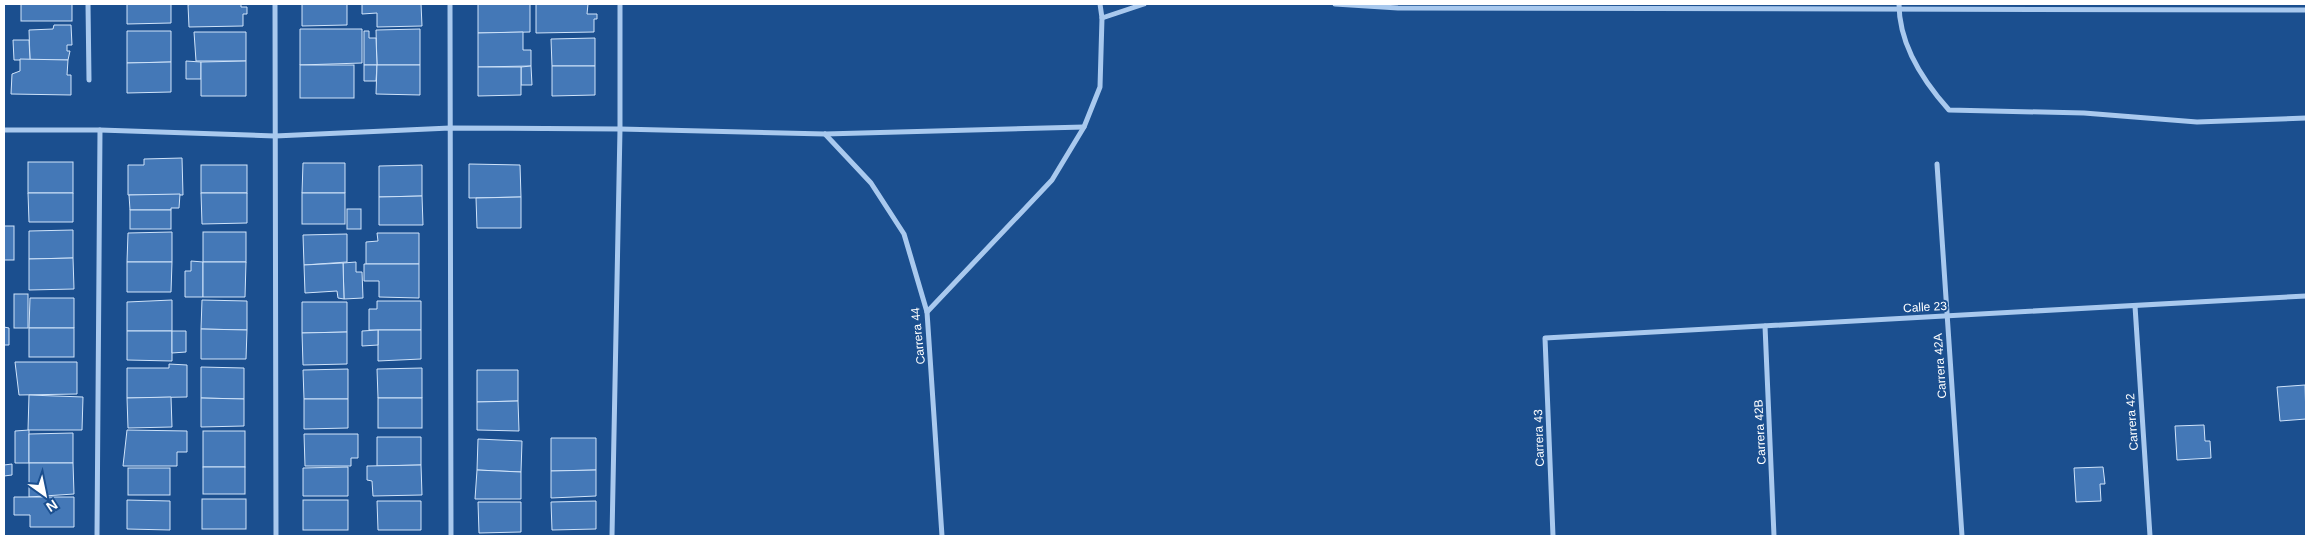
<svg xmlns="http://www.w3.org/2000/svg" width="2310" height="540" font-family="Arial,sans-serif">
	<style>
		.building { fill: #4478b7; stroke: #cfe3fa }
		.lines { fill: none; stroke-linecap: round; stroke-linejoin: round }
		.street { stroke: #a9c9ee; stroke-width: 5 }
		.labels { text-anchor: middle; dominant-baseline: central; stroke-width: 4; stroke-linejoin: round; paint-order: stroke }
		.street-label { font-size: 12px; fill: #fff; stroke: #1b4f8f }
	</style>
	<rect width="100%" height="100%" fill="#1b4f8f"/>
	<!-- building -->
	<g class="building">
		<rect x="21" y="4" width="51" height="17"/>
		<polygon points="127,4 171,4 171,23 127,24"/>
		<polygon points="192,4 241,4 241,7 247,7 247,14 243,14 243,26 189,27 188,5"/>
		<polygon points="302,4 347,4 347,25 302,26"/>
		<polygon points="362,4 421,4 422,26 377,27 377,13 362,14"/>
		<polygon points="478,4 530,4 530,32 478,33"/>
		<polygon points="536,4 588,4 587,14 597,14 597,19 594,19 594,32 536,33"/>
		<polygon points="54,25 71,25 72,45 67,45 67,51 70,51 68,60 30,60 29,30 53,29"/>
		<polygon points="300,29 362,29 362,63 300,65"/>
		<polygon points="420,29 420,65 377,65 376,30"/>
		<polygon points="127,31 171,31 171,62 127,63"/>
		<polygon points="364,31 369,31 369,38 376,38 377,65 364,65"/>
		<polygon points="194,32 246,32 246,61 196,61"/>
		<polygon points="523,32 523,50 531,50 531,66 478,67 478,33"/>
		<polygon points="595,38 595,66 552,66 551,39"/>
		<polygon points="13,40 29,40 30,60 14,60"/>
		<polygon points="20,59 68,60 67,75 71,75 71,95 11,94 12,74 20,71"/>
		<polygon points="186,61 201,62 201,79 186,79"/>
		<polygon points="246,61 246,96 201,96 201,62"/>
		<polygon points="171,62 171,92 127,93 127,63"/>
		<rect x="300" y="65" width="54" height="33"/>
		<polygon points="364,65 377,65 376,81 364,81"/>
		<polygon points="377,65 420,65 420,95 376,94"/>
		<polygon points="531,66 532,85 521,85 521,67"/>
		<polygon points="552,66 595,66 595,95 552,96"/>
		<polygon points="478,67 521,67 521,95 478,96"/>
		<polygon points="182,158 183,195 128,195 128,165 144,165 144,159"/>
		<rect x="28" y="162" width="45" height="31"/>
		<polygon points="303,163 345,163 345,193 302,193"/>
		<polygon points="469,164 520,165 521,197 469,198"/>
		<rect x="201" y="165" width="46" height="28"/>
		<polygon points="422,165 422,196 379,197 379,166"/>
		<polygon points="28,193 73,193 73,222 29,222"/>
		<polygon points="201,193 247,193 247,223 202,224"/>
		<rect x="302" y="193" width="43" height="31"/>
		<polygon points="180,194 179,208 171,208 171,210 130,210 129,195"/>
		<polygon points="422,196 423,225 379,225 379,197"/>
		<polygon points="521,197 521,228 477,228 476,198"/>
		<rect x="347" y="209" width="14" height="20"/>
		<rect x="130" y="210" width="41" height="19"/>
		<rect x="4" y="226" width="10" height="34"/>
		<polygon points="73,230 73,258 29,259 29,231"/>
		<polygon points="172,232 172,262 127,262 128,233"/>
		<rect x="203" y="232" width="43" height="30"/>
		<polygon points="377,233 419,233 419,264 366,264 366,242 378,241"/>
		<polygon points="347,234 347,262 304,265 303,235"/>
		<polygon points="73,258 74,289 29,290 29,259"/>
		<polygon points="191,261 203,262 203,297 185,297 185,271 191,271"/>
		<polygon points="127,262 172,262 171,292 127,292"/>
		<polygon points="203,262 246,262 245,297 203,297"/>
		<polygon points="356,262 356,272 362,272 363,298 344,299 343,263"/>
		<polygon points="343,263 344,299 338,298 337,291 305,293 304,265"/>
		<polygon points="364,264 419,264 419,298 379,297 379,281 364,281"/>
		<rect x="14" y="294" width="14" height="34"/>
		<polygon points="30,298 74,298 74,328 29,328"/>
		<polygon points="172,300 172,331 127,331 127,302"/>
		<polygon points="202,300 247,301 247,330 201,329"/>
		<polygon points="377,301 421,301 421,330 369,330 369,309 377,309"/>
		<polygon points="302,302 347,302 347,332 302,333"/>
		<polygon points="4,327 9,328 9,345 4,345"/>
		<rect x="29" y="328" width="45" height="29"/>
		<polygon points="201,329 247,330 246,359 201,359"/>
		<polygon points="378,330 421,330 421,359 378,361"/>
		<polygon points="378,330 378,345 362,346 362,331"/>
		<polygon points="127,331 172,331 172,361 127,360"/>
		<polygon points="172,331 186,331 186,352 172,353"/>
		<polygon points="347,332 347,364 303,365 302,333"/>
		<polygon points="15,362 77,362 77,394 19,395"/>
		<polygon points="169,364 187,365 187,397 127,398 127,368 169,368"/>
		<polygon points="201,367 244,368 244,399 201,398"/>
		<polygon points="422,368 422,398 378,398 377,369"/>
		<polygon points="348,369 348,399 304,399 303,370"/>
		<polygon points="477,370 518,370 518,401 477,402"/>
		<polygon points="2305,385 2306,419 2280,421 2277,387"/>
		<polygon points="29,395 83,397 82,430 28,430"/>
		<polygon points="171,397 172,427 128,428 127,398"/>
		<polygon points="201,398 244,399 244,426 201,427"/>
		<rect x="378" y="398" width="44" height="30"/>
		<polygon points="304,399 348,399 348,428 304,429"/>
		<polygon points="518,401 519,431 477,430 477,402"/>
		<polygon points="2204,425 2205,441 2210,441 2211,458 2177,460 2175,426"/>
		<polygon points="29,430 29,463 15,463 15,431"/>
		<polygon points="127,430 187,431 187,452 177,452 177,466 123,466"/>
		<rect x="203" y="431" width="42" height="36"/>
		<polygon points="73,433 73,463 29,463 29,434"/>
		<polygon points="304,434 358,434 358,458 351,458 351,466 305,466"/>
		<polygon points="377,437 421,437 421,465 377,466"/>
		<polygon points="551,438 596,438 596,470 551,471"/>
		<polygon points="478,439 522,441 521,472 477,470"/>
		<polygon points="29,463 73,463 74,494 29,497"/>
		<polygon points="12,464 12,475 4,476 4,465"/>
		<polygon points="421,465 422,495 373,496 372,481 367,480 367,466"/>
		<rect x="203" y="467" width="42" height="27"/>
		<polygon points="348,467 348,496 303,496 303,468"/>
		<polygon points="2103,467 2105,484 2100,484 2101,501 2076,502 2074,468"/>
		<rect x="128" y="468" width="42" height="27"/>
		<polygon points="477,470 521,472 521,499 475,499"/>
		<polygon points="596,470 596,496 551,498 551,471"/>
		<polygon points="14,497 74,497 74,527 30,527 30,515 14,515"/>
		<rect x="202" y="499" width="44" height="30"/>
		<polygon points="127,500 170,501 170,530 127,529"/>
		<rect x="303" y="500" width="45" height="30"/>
		<polygon points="377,501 421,501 421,530 378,530"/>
		<polygon points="596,501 596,529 552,530 551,502"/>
		<polygon points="478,502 521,502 521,532 479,533"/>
	</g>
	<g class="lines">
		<!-- street -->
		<g class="street">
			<polyline points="88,4 89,80"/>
			<polyline points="275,4 276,536"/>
			<polyline points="450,4 451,536"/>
			<polyline points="1335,4 1398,8 2306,10"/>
			<path d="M1899,4C1899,45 1923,81 1949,110L2084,113L2197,122L2306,118"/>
			<polyline points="1102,18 1144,4"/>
			<polyline points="4,130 100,130 275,136 450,128 620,129 825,134 1084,127"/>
			<polyline points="825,134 871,183 904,234 927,312 942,536"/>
			<polyline points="1937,164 1962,536"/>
			<polyline points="2135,306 2150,536"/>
			<polyline points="927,312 1052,180 1084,127 1100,87 1102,18 1100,4"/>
			<polyline points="1765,326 1774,536"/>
			<polyline points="97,536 100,130"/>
			<polyline points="612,536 620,129 620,4"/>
			<polyline points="1553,536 1545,338 2306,296"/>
		</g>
	</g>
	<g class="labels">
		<!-- street labels -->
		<g class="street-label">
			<text transform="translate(1925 307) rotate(-3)">Calle 23</text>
			<text transform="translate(918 336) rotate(-96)">Carrera 44</text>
			<text transform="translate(1940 366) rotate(-94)">Carrera 42A</text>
			<text transform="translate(2132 422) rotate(-94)">Carrera 42</text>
			<text transform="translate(1760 432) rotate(-93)">Carrera 42B</text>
			<text transform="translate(1539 438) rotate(-92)">Carrera 43</text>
		</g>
	</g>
	<!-- border -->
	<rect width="2310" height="540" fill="none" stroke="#ffffff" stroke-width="10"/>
	<!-- north arrow -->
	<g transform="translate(45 495) rotate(147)" stroke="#1b4f8f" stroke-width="4" paint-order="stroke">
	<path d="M0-4L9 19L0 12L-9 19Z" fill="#ffffff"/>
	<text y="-8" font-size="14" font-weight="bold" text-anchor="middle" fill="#ffffff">N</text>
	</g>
</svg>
